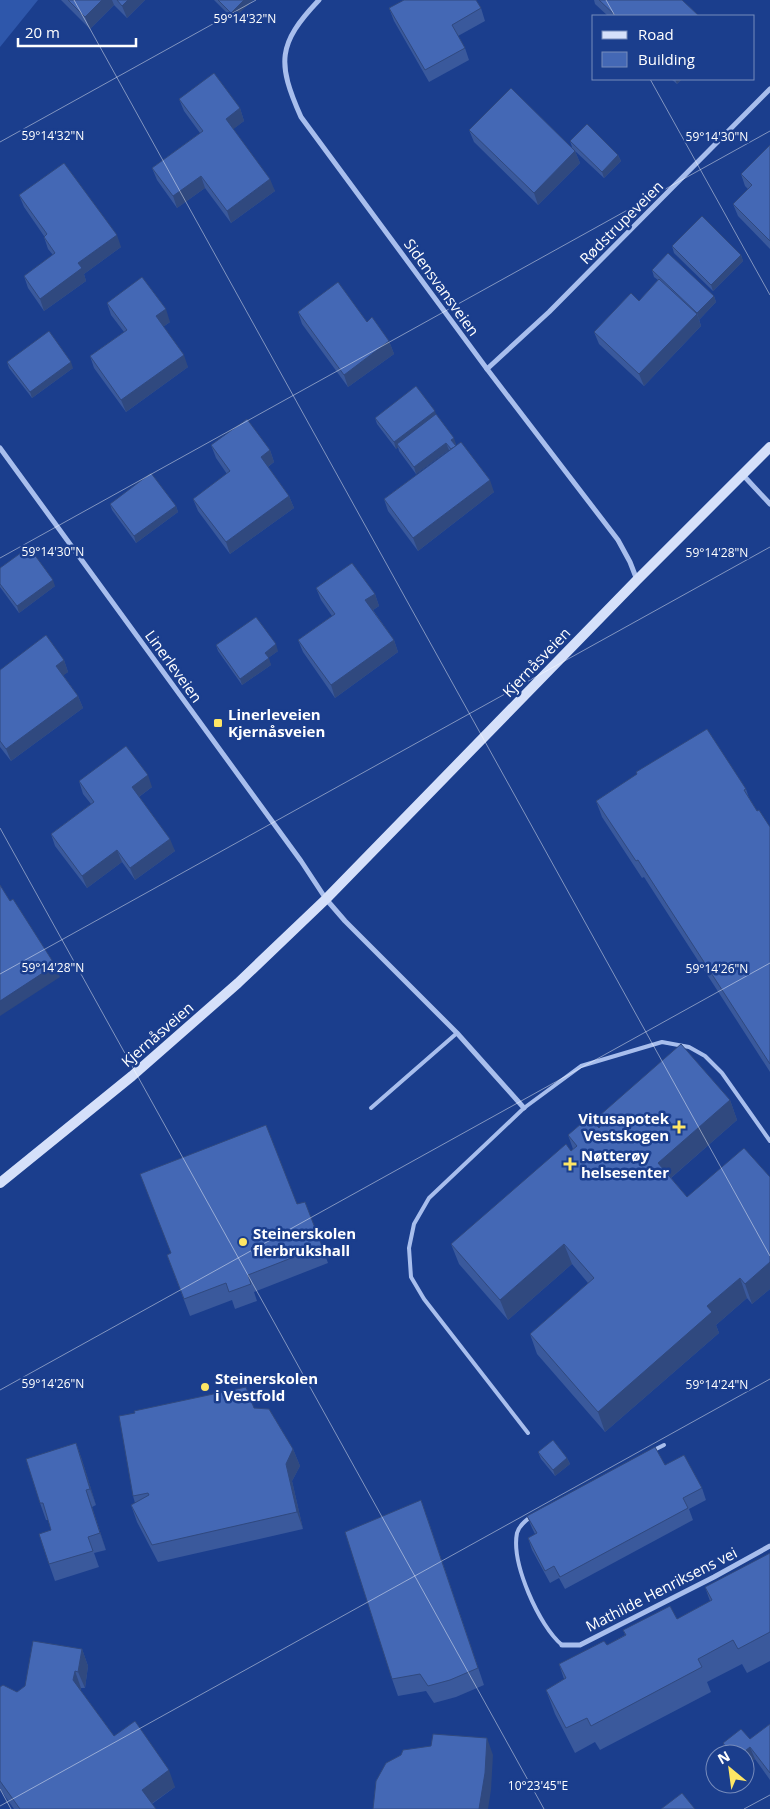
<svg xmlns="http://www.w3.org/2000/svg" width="770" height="1809" font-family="'Open Sans',sans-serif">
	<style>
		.green { fill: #2e57ab }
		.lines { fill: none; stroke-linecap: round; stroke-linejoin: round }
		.service { stroke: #a8beed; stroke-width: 4 }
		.minor { stroke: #a8beed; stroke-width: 5 }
		.secondary { stroke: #d5e0fa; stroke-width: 10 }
		.wall { fill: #3a599c }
		.shaded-wall { fill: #30497f }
		.building { fill: #4468b5; stroke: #30497f }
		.ticks { fill: none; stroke: #fff; stroke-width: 1; stroke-opacity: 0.45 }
		.poi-dot { fill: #fee665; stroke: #1b3e8d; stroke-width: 2 }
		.labels { text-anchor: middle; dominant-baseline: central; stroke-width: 5; stroke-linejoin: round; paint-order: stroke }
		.street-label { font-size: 15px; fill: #fff; stroke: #1b3e8d }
		.poi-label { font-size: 15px; font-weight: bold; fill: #fff; stroke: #1b3e8d; text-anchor: start }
		.ticks-label { font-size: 12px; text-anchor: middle; fill: #fff; stroke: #1b3e8d; stroke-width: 5; stroke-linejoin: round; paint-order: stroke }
	</style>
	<rect width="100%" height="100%" fill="#1b3e8d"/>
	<!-- green -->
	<polygon class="green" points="0,0 38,0 0,47"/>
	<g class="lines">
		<!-- service -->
		<g class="service">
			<polyline points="371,1108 457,1033"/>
			<polyline points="528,1433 424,1299 411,1277 409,1248 414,1224 429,1198 524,1108 581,1066 662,1042 689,1047 705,1056 722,1073 770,1141"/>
			<polyline points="652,1451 664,1445"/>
			<path d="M532,1516C526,1520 519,1526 517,1533C511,1563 539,1626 562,1645"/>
		</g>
		<!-- minor -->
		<g class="minor">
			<path d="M319,0C277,44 277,63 301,117L487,369L618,540L630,562L637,580"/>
			<polyline points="487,369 549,312 770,89"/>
			<polyline points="0,448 301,861 326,899 345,921 457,1033 524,1108"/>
			<polyline points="743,475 770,504"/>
			<polyline points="562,1645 580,1645 714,1577 770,1546"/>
		</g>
		<!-- secondary -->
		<polyline class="secondary" points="0,1183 132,1076 238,983 326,899 637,580 770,447"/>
	</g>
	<!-- wall -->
	<g class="wall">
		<polygon points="61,0 145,0 127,18 114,5 90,29"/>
		<polygon points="214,0 253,0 233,19"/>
		<polygon points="594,0 682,0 699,16 608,16 595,4"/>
		<polygon points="389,8 481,8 485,21 458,36 465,48 469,60 429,82 394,21"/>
		<polygon points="671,79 682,79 677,84"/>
		<polygon points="179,99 240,108 244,121 233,129 275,191 231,223 205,188 177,208 157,180 152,168 200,133 184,111"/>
		<polygon points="469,130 572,147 570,141 618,155 621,161 604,178 575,151 580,163 538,205 474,142"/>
		<polygon points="770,145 770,249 738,216 733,204 748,189 745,186 741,174"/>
		<polygon points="19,195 121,247 84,274 86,281 44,311 28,288 24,276 53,255 48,249 44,237 44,236 24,207"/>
		<polygon points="672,246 741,255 743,261 713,291 674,253"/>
		<polygon points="652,270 714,296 716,302 699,320 699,319 701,326 644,386 599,344 594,332 639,301 658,280 654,277"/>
		<polygon points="107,303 170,322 163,327 188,367 126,412 94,368 90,356 124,332 111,315"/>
		<polygon points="298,312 367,322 389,341 394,354 348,387 302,324"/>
		<polygon points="7,362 73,368 32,398 9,368"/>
		<polygon points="436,414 456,444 455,445 494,492 418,551 388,511 384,499 449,451 449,450 416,474 399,451 398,447 396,449 377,424 375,418"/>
		<polygon points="211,445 270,450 274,462 268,467 289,496 294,508 230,554 198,511 193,499 227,474 216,458"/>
		<polygon points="110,504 176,506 178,512 136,543 112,510"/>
		<polygon points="0,568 55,586 19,613 0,587"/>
		<polygon points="316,588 375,594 379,606 373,610 394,640 398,652 335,698 303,652 298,640 332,616 321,600"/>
		<polygon points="216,645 278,651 268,658 271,665 242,685 218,651"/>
		<polygon points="64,660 68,672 63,675 78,696 83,708 11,761 0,747 0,670"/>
		<polygon points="79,781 152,787 139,797 175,851 135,880 122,862 87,888 55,846 51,834 91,804 83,794"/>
		<polygon points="746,789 749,798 757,811 770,827 770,1072 644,877 642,878 602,817 596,801"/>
		<polygon points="730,1100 737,1120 671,1178 687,1197 770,1177 770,1289 752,1304 747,1298 716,1325 719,1333 605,1432 537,1354 530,1334 588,1283 572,1264 508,1320 459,1264 451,1244 573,1149 568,1135 599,1128 602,1124 599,1116"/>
		<polygon points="297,1204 322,1246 328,1263 254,1292 257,1301 235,1309 232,1300 190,1316 167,1255"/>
		<polygon points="254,1408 293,1449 300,1466 292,1481 303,1529 158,1562 137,1522 131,1505 135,1503 133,1496"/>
		<polygon points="76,1443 82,1460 96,1505 92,1507 106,1550 94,1553 99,1567 55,1581 49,1564 51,1530 48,1520 46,1520 40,1503"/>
		<polygon points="538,1452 567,1458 570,1464 555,1476 541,1459"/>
		<polygon points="665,1465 702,1488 706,1500 689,1509 693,1520 565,1589 559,1578 550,1583 532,1550 528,1538 535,1534 532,1528 527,1516"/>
		<polygon points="427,1517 484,1685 456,1697 434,1703 426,1691 398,1696 392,1679"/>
		<polygon points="770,1553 770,1661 747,1673 742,1664 707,1682 711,1692 600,1750 595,1742 575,1753 555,1714 546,1690 564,1679 559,1664 607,1645 625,1635 623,1630 677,1619 710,1601 705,1587"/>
		<polygon points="82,1649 88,1666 85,1688 81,1688 81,1691 114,1736 175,1787 152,1804 156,1809 14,1809 0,1789 0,1687 17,1692"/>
		<polygon points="770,1724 770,1780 755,1759 745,1767 745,1754 728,1754 723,1743 750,1739"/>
	</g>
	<!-- shaded-wall -->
	<g class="shaded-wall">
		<polygon points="102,0 112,0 114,5 90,29 85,17"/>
		<polygon points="128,0 145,0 127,18 122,6"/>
		<polygon points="244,0 253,0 233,19 231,13"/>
		<polygon points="675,79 682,79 677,84"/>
		<polygon points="240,108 244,121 231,131 226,119"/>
		<polygon points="575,151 580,163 538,205 534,193"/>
		<polygon points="618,155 621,161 604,178 602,172"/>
		<polygon points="201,176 205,188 177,208 173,196"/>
		<polygon points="270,179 275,191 231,223 227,211"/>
		<polygon points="117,235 121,247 84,274 86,281 44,311 40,299 78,263"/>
		<polygon points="741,255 743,261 713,291 711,285"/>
		<polygon points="714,296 716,302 699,320 697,313"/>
		<polygon points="166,309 170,322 160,329 156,316"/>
		<polygon points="697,314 701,326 644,386 639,374"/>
		<polygon points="389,341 394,354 348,387 344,375"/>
		<polygon points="184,355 188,367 126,412 121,400"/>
		<polygon points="71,362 73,368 32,398 30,392"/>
		<polygon points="435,411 437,417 397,444 398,447 396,449 394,442"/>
		<polygon points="454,438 456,444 454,446 451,440"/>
		<polygon points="446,443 449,450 416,474 414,467"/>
		<polygon points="270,450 274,462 265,469 261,457"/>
		<polygon points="490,480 494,492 418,551 413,538"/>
		<polygon points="289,496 294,508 230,554 226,542"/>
		<polygon points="176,506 178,512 136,543 134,536"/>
		<polygon points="53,580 55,586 19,613 17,606"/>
		<polygon points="375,594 379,606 370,612 365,600"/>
		<polygon points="394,640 398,652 335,698 331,685"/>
		<polygon points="276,644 278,651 267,659 265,653"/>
		<polygon points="269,658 271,665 242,685 240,679"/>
		<polygon points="64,660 68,672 60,678 56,666"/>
		<polygon points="78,696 83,708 11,761 6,749"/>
		<polygon points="148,775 152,787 136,799 132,787"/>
		<polygon points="170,839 175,851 135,880 130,868"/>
		<polygon points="117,850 122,862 87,888 82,876"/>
		<polygon points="55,965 60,977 0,1016 0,1001"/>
		<polygon points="730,1100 737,1120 665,1183 658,1163"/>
		<polygon points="564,1244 572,1264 508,1320 500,1300"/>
		<polygon points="770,1262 770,1289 752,1304 745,1284"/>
		<polygon points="740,1278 747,1298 716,1325 719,1333 605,1432 598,1412 707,1306"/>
		<polygon points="76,1443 82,1460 96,1505 90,1489"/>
		<polygon points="293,1449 300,1466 292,1481 303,1529 297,1512 286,1464"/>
		<polygon points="567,1458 570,1464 555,1476 553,1470"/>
		<polygon points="86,1490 92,1507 106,1550 100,1533"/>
		<polygon points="82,1649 88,1666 85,1688 78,1672"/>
		<polygon points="75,1671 81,1688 79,1697 73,1680"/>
		<polygon points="487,1738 493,1755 491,1790 488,1809 479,1809"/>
		<polygon points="750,1747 755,1759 745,1767 745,1754 741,1754"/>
		<polygon points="169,1770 175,1787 148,1806 142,1790"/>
	</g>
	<!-- building -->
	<g class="building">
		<polygon points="68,0 102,0 85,17"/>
		<polygon points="117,0 128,0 122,6"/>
		<polygon points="218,0 244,0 231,13"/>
		<polygon points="404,0 476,0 481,8 452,25 465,48 425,70 389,8"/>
		<polygon points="599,0 682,0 699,16 616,16"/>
		<polygon points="214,73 240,108 226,119 270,179 227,211 201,176 173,196 152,168 203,131 179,99"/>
		<polygon points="511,88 575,151 534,193 469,130"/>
		<polygon points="587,124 618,155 602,172 570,141"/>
		<polygon points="770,145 770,241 733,204 752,185 741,174"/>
		<polygon points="64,163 117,235 78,263 82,268 40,299 24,276 55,253 44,237 47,234 19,195"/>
		<polygon points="702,216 741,255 711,285 672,246"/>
		<polygon points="668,253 714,296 697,313 652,270"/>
		<polygon points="142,277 166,309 156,316 184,355 121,400 90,356 127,330 107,303"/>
		<polygon points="659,279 697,314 639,374 594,332 631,293 639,301"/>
		<polygon points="338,282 367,322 372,317 389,341 344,375 298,312"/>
		<polygon points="49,331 71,362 30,392 7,362"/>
		<polygon points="416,386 435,411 394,442 375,418"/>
		<polygon points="436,414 454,438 451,440 456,446 451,449 446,443 414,467 397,444"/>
		<polygon points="247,419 270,450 261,457 289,496 226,542 193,499 230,471 211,445"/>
		<polygon points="461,442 490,480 413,538 384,499"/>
		<polygon points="151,473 176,506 134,536 110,504"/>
		<polygon points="29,547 53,580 17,606 0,584 0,568"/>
		<polygon points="352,563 375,594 365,600 394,640 331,685 298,640 335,614 316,588"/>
		<polygon points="256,617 276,644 265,653 269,658 240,679 216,645"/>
		<polygon points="46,635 64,660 56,666 78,696 6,749 0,741 0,670"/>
		<polygon points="707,729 746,789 744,790 757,811 759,810 770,827 770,1064 638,860 636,861 596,801 637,774 636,772"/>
		<polygon points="126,746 148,775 132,787 170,839 130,868 117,850 82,876 51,834 94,802 79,781"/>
		<polygon points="0,885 10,901 13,899 55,965 0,1001"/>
		<polygon points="681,1044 730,1100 658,1163 687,1197 744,1148 770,1177 770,1262 745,1284 740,1278 707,1306 712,1312 598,1412 530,1334 594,1278 564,1244 500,1300 451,1244 566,1144 571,1151 577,1146 568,1135 589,1117 599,1128 604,1122 599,1116"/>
		<polygon points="266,1125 297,1204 305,1202 322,1246 248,1275 251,1284 229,1292 226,1283 184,1299 167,1255 171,1253 140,1174"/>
		<polygon points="246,1387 254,1408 269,1409 293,1449 286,1464 297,1512 152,1545 131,1505 149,1495 148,1493 133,1496 119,1416 135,1413 134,1411"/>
		<polygon points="553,1440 567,1458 553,1470 538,1452"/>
		<polygon points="76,1443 90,1489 86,1490 100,1533 88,1537 93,1551 49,1564 39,1534 51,1530 43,1503 40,1503 26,1459"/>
		<polygon points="655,1447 665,1465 684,1455 702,1488 683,1498 688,1508 560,1577 554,1566 545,1571 528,1538 537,1533 527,1516"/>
		<polygon points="421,1500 478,1668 450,1680 428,1686 420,1674 392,1679 345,1532"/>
		<polygon points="770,1553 770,1632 738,1649 733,1640 698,1659 702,1667 591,1726 587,1718 566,1728 546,1690 566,1678 559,1664 604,1641 607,1645 626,1635 623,1630 670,1606 677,1619 712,1600 705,1587"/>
		<polygon points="33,1641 82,1649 78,1672 75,1671 73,1680 114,1736 135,1721 169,1770 142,1790 156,1809 20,1809 0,1781 0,1687 3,1685 17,1692 25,1686"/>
		<polygon points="770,1724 770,1773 750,1747 741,1754 732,1754 723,1743 741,1729 750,1739"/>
		<polygon points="433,1734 487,1738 485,1773 479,1809 373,1809 376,1781 386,1763 401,1755 403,1750 431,1746"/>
		<polygon points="682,1793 695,1809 661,1809"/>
	</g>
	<!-- ticks -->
	<path class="ticks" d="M74,0L770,1256M606,0L615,16M650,79L770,295M0,142L256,0M0,558L770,131M0,828L544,1809M0,974L770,547M0,1390L770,963M0,1789L11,1809M0,1806L770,1379M744,1809L770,1795"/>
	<!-- markers -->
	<g class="poi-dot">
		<rect x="213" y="718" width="10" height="10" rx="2.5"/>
		<path d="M676.5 1119.5h5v5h5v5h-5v5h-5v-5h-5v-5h5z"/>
		<path d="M567.5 1156.5h5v5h5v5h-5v5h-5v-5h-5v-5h5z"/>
		<circle cx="243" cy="1242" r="5"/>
		<circle cx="205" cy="1387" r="5"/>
	</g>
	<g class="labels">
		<!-- street labels -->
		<g class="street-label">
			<text transform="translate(621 222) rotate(-45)">Rødstrupeveien</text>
			<text transform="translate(442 287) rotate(54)">Sidensvansveien</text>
			<text transform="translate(536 662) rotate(-46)">Kjernåsveien</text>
			<text transform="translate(174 666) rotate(54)">Linerleveien</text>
			<text transform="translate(157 1034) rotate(-41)">Kjernåsveien</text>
			<text transform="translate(661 1589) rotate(-27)">Mathilde Henriksens vei</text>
		</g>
		<!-- poi labels -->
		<g class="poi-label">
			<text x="228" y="714">Linerleveien<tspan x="228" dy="17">Kjernåsveien</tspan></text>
			<text x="669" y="1118" text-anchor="end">Vitusapotek<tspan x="669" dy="17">Vestskogen</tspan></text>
			<text x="581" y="1155">Nøtterøy<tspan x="581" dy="17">helsesenter</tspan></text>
			<text x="253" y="1233">Steinerskolen<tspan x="253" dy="17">flerbrukshall</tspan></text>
			<text x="215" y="1378">Steinerskolen<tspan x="215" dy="17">i Vestfold</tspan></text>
		</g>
	</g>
	<g class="ticks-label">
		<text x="245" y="23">59°14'32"N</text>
		<text x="53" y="140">59°14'32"N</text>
		<text x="717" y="141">59°14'30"N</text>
		<text x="53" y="556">59°14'30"N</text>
		<text x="717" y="557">59°14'28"N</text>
		<text x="53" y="972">59°14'28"N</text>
		<text x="717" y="973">59°14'26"N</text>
		<text x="53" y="1388">59°14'26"N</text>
		<text x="717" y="1389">59°14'24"N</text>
		<text x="538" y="1790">10°23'45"E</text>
	</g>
	<!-- legend -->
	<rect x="592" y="15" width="162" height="65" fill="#1b3e8d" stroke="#768bbb"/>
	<rect x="602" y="31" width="25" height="8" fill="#d5e0fa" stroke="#768bbb"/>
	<text x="638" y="40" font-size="15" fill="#ffffff">Road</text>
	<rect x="602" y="52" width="25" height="15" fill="#4468b5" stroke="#768bbb"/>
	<text x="638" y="65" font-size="15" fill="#ffffff">Building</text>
	<!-- north arrow -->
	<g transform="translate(730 1769) rotate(331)"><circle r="24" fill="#1b3e8d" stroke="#768bbb"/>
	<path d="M0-4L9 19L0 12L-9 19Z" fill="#fee665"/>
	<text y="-8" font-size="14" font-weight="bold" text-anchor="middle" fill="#ffffff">N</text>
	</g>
	<!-- scale -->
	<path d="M18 38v8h118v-8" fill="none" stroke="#ffffff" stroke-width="2.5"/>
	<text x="25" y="38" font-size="15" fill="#ffffff" stroke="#1b3e8d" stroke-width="4" paint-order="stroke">20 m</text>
</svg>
